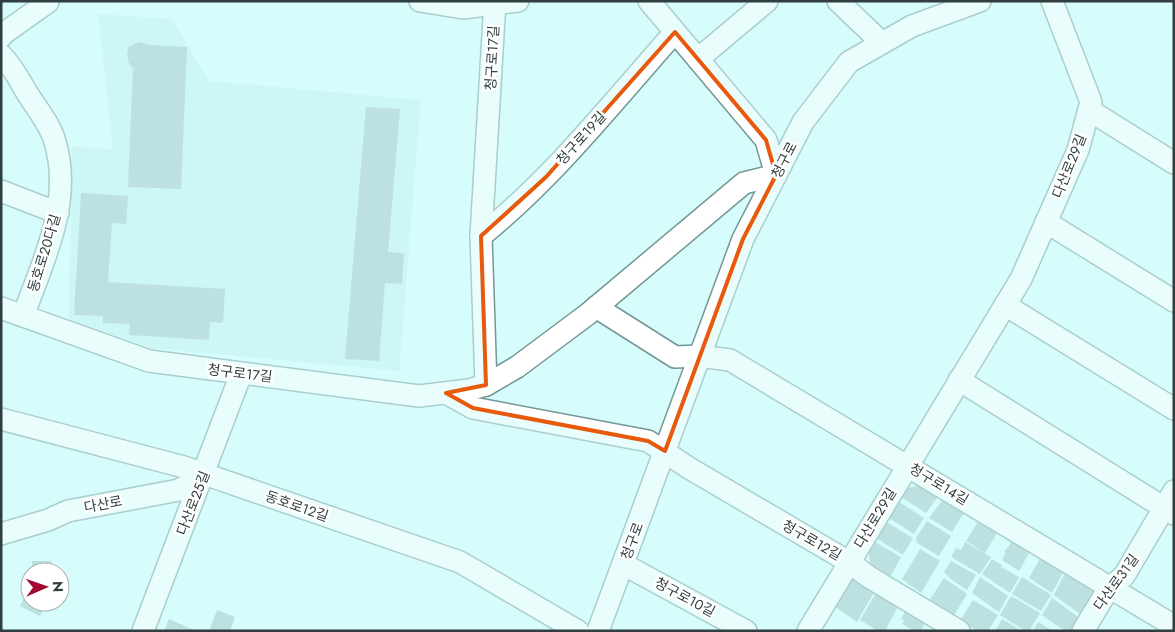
<svg xmlns="http://www.w3.org/2000/svg" width="1175" height="632" font-family="Jost,'Noto Sans KR',sans-serif">
	<style>
		.built { fill: #c1eff0 }
		.building { fill: #9ec1c2 }
		.lines { fill: none; stroke-linecap: round; stroke-linejoin: round }
		.minor-casing { stroke: #739696; stroke-width: 24 }
		.minor { stroke: #fff; stroke-width: 21 }
		.marked { fill: none; stroke: #e8590c; stroke-width: 4; stroke-linejoin: round }
		.labels { text-anchor: middle; dominant-baseline: central; stroke-width: 5; stroke-linejoin: round; paint-order: stroke }
		.street-label { font-size: 14px; fill: #303e3f; stroke: #fff }
	</style>
	<rect width="100%" height="100%" fill="#d7fcfc"/>
	<!-- built -->
	<polygon class="built" points="98,14 172,19 209,81 421,100 399,371 151,348 69,321 72,146 113,150"/>
	<!-- building -->
	<g class="building">
		<polygon points="139,42 150,45 187,47 181,189 128,187 133,68 129,64 127,53 129,47"/>
		<polygon points="366,107 400,109 388,252 404,253 402,284 385,283 379,361 345,359"/>
		<polygon points="81,193 128,196 126,224 112,223 108,282 225,289 223,323 210,322 209,340 129,335 130,324 103,323 103,316 74,315"/>
		<polygon points="925,484 940,494 926,513 901,497 907,488"/>
		<polygon points="944,498 965,511 952,532 929,518"/>
		<polygon points="898,501 924,518 914,534 886,516"/>
		<polygon points="883,520 913,538 903,555 873,536"/>
		<polygon points="979,520 998,532 985,553 966,541"/>
		<polygon points="927,521 951,536 939,556 917,543 916,538"/>
		<polygon points="1014,539 1032,548 1019,571 1002,560 1006,553 1004,552"/>
		<polygon points="875,542 901,557 889,579 870,568 869,550"/>
		<polygon points="965,542 991,557 980,574 951,557 956,548 961,550"/>
		<polygon points="920,549 940,561 921,593 902,579"/>
		<polygon points="1042,555 1065,569 1052,593 1029,578"/>
		<polygon points="992,559 1002,565 1001,567 1019,577 1010,593 982,574"/>
		<rect x="32" y="561" width="20" height="11"/>
		<polygon points="951,561 976,575 967,590 952,580 944,572"/>
		<polygon points="1066,571 1094,588 1095,599 1084,617 1054,595"/>
		<polygon points="850,574 876,589 857,622 834,606"/>
		<polygon points="980,577 1008,596 999,612 972,593"/>
		<polygon points="1022,577 1051,595 1041,611 1012,594"/>
		<polygon points="944,578 967,594 953,617 929,601"/>
		<polygon points="30,586 30,602 47,602 40,616 20,606"/>
		<polygon points="879,588 901,601 885,631 878,631 860,620"/>
		<polygon points="1011,596 1040,613 1029,631 1025,631 1000,615"/>
		<polygon points="1052,598 1081,619 1074,631 1065,631 1042,615"/>
		<polygon points="973,600 998,615 988,631 977,631 960,621"/>
		<polygon points="908,606 928,616 921,631 914,631 902,624 904,620 901,619"/>
		<polygon points="217,610 235,617 230,631 209,631"/>
		<polygon points="169,619 196,631 164,631"/>
		<polygon points="1002,619 1022,631 995,631"/>
		<polygon points="1038,622 1053,631 1033,631"/>
	</g>
	<g class="lines">
		<defs>
			<g id="minor">
				<polyline points="420,1 463,8 518,1"/>
				<polyline points="838,1 882,43"/>
				<polyline points="1,37 3,34 48,2"/>
				<path d="M1,55C13,66 20,82 29,96C38,110 51,126 55,142C73,201 43,262 23,316"/>
				<polyline points="698,59 767,1"/>
				<polyline points="1089,110 1174,163"/>
				<polyline points="1,191 58,213"/>
				<polyline points="1046,222 1174,301"/>
				<path d="M481,236C554,177 613,102 675,32"/>
				<polyline points="1005,305 1174,409"/>
				<polyline points="596,307 675,357 699,356 730,360 1174,626"/>
				<polyline points="1,308 149,361 419,396 469,390 486,385 517,367 588,314 744,183 776,175 766,140 649,1"/>
				<polyline points="959,380 1174,514"/>
				<polyline points="486,385 481,236 495,1"/>
				<polyline points="446,393 473,408 648,441 689,468 849,562 869,577 959,631"/>
				<polyline points="1,419 184,467 460,562 578,631"/>
				<polyline points="1,534 48,520 68,511 179,490 204,474"/>
				<polyline points="623,564 746,631"/>
				<polyline points="143,631 241,374"/>
				<polyline points="598,631 743,239 803,122 849,62 912,26 980,1"/>
				<polyline points="808,631 1021,279 1078,150 1091,102 1052,1"/>
				<polyline points="1083,631 1109,588 1124,576 1174,491"/>
			</g>
		</defs>
		<!-- minor casing -->
		<use href="#minor" class="minor-casing"/>
		<!-- minor -->
		<use href="#minor" class="minor"/>
	</g>
	<!-- marked area -->
	<path d="M0 0H1175V632H0ZM675,32L766,140L776,175L743,239L665,451L648,441L473,408L446,393L486,385L481,236L546,177Z" fill="#d7fcfc" fill-opacity=".55" fill-rule="evenodd"/>
	<path class="marked" d="M675,32L766,140L776,175L743,239L665,451L648,441L473,408L446,393L486,385L481,236L546,177Z"/>
	<g class="labels">
		<!-- street labels -->
		<g class="street-label">
			<text transform="translate(492 58) rotate(-87)">청구로17길</text>
			<text transform="translate(581 138) rotate(-48)">청구로19길</text>
			<text transform="translate(784 160) rotate(-63)">청구로</text>
			<text transform="translate(1069 166) rotate(-68)">다산로29길</text>
			<text transform="translate(44 253) rotate(-73)">동호로20다길</text>
			<text transform="translate(240 373) rotate(7)">청구로17길</text>
			<text transform="translate(939 484) rotate(31)">청구로14길</text>
			<text transform="translate(193 503) rotate(-69)">다산로25길</text>
			<text transform="translate(103 504) rotate(-11)">다산로</text>
			<text transform="translate(297 506) rotate(19)">동호로12길</text>
			<text transform="translate(875 518) rotate(-59)">다산로29길</text>
			<text transform="translate(812 540) rotate(30)">청구로12길</text>
			<text transform="translate(632 541) rotate(-70)">청구로</text>
			<text transform="translate(1116 582) rotate(-54)">다산로31길</text>
			<text transform="translate(685 597) rotate(28)">청구로10길</text>
		</g>
	</g>
	<!-- border -->
	<rect width="1175" height="632" fill="none" stroke="#303e3f" stroke-width="5"/>
	<!-- north arrow -->
	<g transform="translate(45 587) rotate(88)"><circle r="24" fill="#ffffff" stroke="#acb2b2"/>
	<path d="M0-4L9 19L0 12L-9 19Z" fill="#a40731"/>
	<text y="-8" font-size="14" font-weight="bold" text-anchor="middle" fill="#303e3f">N</text>
	</g>
</svg>
